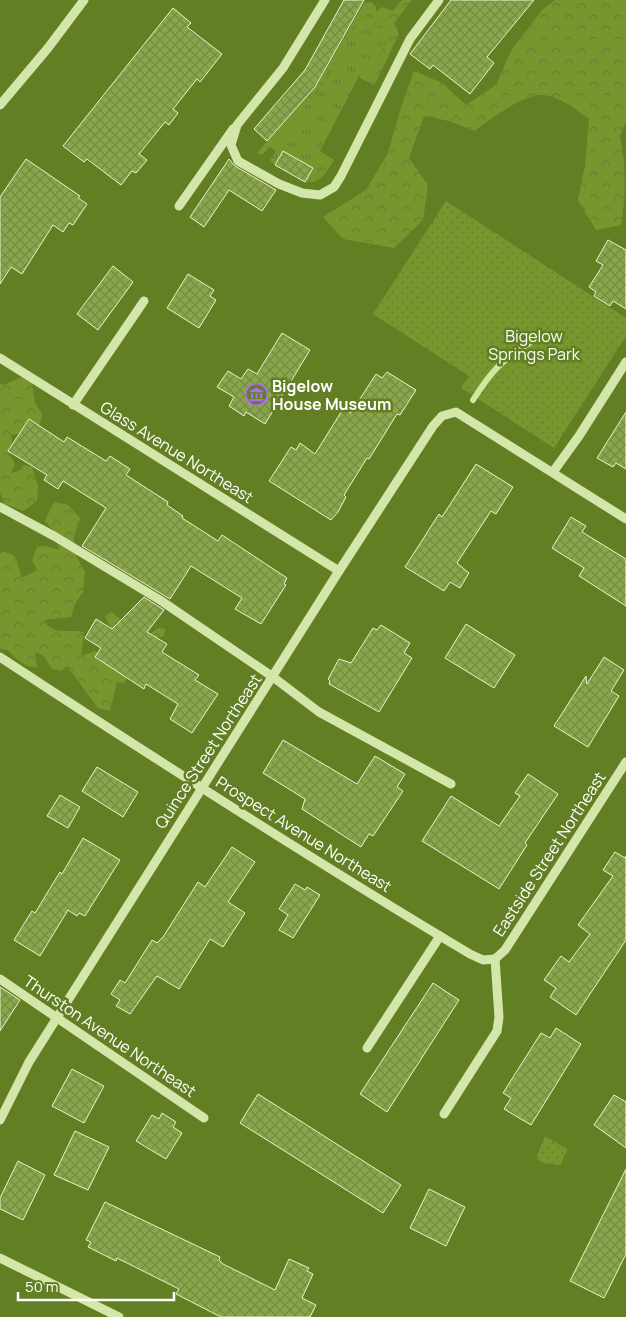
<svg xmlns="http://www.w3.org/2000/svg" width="626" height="1317" font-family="Manrope,sans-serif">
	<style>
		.grass { fill: url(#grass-tufts) }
		.forest { fill: url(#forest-crowns) }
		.park { fill: url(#park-dots) }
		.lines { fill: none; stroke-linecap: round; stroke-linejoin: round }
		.stream { stroke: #d2e79e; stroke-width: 6 }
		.building { fill: url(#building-cross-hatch); stroke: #e9f5cd }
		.minor { stroke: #d4e6aa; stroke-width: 9 }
		.labels { text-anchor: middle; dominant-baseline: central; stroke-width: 5; stroke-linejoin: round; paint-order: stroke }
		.park-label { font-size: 16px; fill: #fcfef8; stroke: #627f24 }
		.poi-label { font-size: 16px; font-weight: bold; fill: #fff; stroke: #627f24; text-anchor: start }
		.street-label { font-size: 16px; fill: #fff; stroke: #627f24 }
	</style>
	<defs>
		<pattern id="grass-tufts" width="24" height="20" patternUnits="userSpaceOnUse" patternTransform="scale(1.25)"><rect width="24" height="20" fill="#77972e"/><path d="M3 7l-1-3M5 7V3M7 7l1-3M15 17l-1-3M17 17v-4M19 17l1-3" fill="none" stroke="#687d38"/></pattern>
		<pattern id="forest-crowns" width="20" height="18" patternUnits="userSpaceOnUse" patternTransform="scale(1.25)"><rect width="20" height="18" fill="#77972e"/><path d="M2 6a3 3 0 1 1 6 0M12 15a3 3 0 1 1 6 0" fill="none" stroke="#687d38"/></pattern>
		<pattern id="park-dots" width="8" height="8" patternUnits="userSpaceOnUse" patternTransform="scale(1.25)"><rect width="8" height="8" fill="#77972e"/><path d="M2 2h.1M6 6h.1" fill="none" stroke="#687d38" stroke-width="1.8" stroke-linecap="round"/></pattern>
		<pattern id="building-cross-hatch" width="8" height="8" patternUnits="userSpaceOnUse" patternTransform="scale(1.25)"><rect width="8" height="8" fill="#89a648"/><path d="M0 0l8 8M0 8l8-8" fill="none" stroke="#778b49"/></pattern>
	</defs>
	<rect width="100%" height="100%" fill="#627f24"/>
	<!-- grass -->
	<path class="grass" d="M362,15L370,18L374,16L378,19L373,27L385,19L390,20V34L370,74L363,72L359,76L320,151L334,160C327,171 320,185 305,182L313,168L283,151L275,165L270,160L276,151L269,146L307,105L330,75Z"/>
	<!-- forest -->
	<g class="forest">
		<polygon points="402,0 412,0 394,23 399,34 376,82 373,85 360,78 360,75 363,72 370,74 390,34 390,21 385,19 380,30 373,27 378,19 374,16 366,18 362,15 335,67 326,79 328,82 324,90 319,88 307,105 262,155 257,153 313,90 314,84 317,85 364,3 371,2 376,7 376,12 382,7 393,11"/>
		<path d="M555,0H626V122L620,136C626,163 626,198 621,225L596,230L578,200L585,166L589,119C576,110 557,94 540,95C519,97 491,119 474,131L449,121L424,116L409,158L428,185L423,220L394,248L343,239L323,217L366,190L388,153L401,107L414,71L442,83L466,105L496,85L512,49L543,9Z"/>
		<polygon points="22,377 32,382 35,403 42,414 41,422 34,431 11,435 12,445 9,453 15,464 11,473 19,471 24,465 32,467 38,486 37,501 23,511 5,504 0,493 0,384 4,385"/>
		<path d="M54,502L68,505L81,519C70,538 72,553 85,571L83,592L75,604L71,617L44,620C52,636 69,629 84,632L81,656L95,651L104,655L113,633L105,616L111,612L133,630L149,635L158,628L165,629L164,636L150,639L124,683L117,682L110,711L98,708L67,666L61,671L52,669L44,656L35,652L37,668C24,666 16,660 8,650L0,649V554L3,551L15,556L22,578L37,570L32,560L37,547L45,546L59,550L54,531L45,521Z"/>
	</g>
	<!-- park -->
	<g class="park">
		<polygon points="446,201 626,318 626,336 554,448 461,388 469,376 373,314"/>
		<polygon points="545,1136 567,1149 561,1165 543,1163 536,1158"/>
	</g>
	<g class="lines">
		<!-- stream -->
		<path class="stream" d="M473,400C492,370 501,361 531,342"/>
	</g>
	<!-- building -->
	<g class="building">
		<polygon points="344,0 364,0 315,87 267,141 254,129 305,70"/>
		<polygon points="451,0 534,0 487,57 494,63 470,94 433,65 430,69 410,54"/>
		<polygon points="173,8 191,23 187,27 222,54 200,82 197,79 173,109 178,113 169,125 165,122 139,154 147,160 136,173 132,171 121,185 87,159 84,162 63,146"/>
		<polygon points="283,151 313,168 305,182 275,165"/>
		<polygon points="26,159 80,196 78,198 87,204 73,225 69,223 63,232 53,225 22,274 11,267 0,284 0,197"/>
		<polygon points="229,159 235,166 276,190 262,211 229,190 204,227 190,217"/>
		<polygon points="608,240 626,250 626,309 613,301 610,306 594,296 596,292 589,287 603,265 596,261"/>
		<polygon points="113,266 133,282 98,330 77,314"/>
		<polygon points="188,274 214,290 210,296 216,300 199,328 167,308"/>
		<polygon points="282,333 310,350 265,424 246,412 244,416 229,406 234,397 217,387 228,371 241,379 248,369 257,374"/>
		<polygon points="387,372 416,390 400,415 397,414 369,459 367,458 344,495 346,497 338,512 331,520 269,481 291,447 296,450 300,443 315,454 343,409 351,413 376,374 382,378"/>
		<polygon points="626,412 626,469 616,463 613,467 597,458"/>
		<polygon points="29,419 64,442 67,437 106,461 110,456 130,469 126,475 168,502 167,505 183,516 182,518 218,541 222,535 287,578 284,584 286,585 261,624 235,609 242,598 191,566 170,599 82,546 106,508 63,481 58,489 44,480 47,475 8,451"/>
		<polygon points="476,464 513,487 496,514 491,511 457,563 469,573 460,588 450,582 444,591 405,567 439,514 442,517"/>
		<polygon points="571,517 586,526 582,532 626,559 626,606 579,576 584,568 552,548"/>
		<polygon points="144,597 164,610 147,632 167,644 162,652 199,675 195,680 218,694 192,733 170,719 178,704 146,684 144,689 95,657 101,648 85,638 96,619 112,629"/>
		<polygon points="466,624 515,655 494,688 445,658"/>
		<polygon points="381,625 410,643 404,653 412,658 379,712 329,684 330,681 328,679 339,659 351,663 373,628 377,630"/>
		<polygon points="604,657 624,670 611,691 619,696 588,747 554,726 586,676 587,684"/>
		<polygon points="283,740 357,784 375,756 405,774 397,787 403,791 373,836 369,834 361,847 302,809 305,799 263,773"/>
		<polygon points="97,767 138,792 123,817 82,791"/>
		<polygon points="528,774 558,794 525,843 527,845 499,889 422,841 451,796 499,826 520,796 515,793"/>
		<polygon points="60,795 80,807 68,828 47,816"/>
		<polygon points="83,838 120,860 85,916 79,913 77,916 68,910 40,956 14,940 32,911 35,913 60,872 62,874"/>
		<polygon points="232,847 255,862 228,902 245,913 223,947 210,939 179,989 157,976 130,1014 116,1006 120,1000 111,994 120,980 125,983 152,940 157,943 163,937 198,882 205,887"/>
		<polygon points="615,852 625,858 626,856 626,940 576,1015 550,997 556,988 544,980 561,956 569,962 590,934 578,925 613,876 603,870"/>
		<polygon points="295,884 305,890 307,887 320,895 293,938 279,930 288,915 279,909"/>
		<polygon points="433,983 459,1000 387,1112 360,1094"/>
		<polygon points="0,987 20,1000 0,1031"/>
		<polygon points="556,1028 581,1044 531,1125 504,1109 511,1098 503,1093 541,1033 550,1038"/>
		<polygon points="72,1069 104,1086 84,1123 52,1106"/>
		<polygon points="258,1094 401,1185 383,1213 240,1123"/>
		<polygon points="614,1095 626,1102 626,1148 594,1125"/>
		<polygon points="162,1113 176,1122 173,1127 182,1133 166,1159 136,1141 152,1115 159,1119"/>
		<polygon points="75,1131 109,1147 88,1190 54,1175"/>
		<polygon points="18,1161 45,1175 23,1220 0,1209 0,1198"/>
		<polygon points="626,1169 626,1254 604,1298 570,1281"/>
		<polygon points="429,1189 465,1207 446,1246 410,1228"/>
		<polygon points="105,1202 220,1257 219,1260 223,1264 275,1290 289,1259 309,1268 307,1271 313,1274 302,1298 316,1305 310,1317 221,1317 176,1294 179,1289 117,1258 116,1261 88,1247 91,1242 86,1240"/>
	</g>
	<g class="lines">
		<!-- minor -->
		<g class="minor">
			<polyline points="325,0 283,68 237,125 231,145 238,161 279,184 302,193 320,195 334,187 341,176 410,39 439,0"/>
			<polyline points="0,105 48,48 84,0"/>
			<polyline points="179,206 233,129"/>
			<polyline points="0,358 339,571"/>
			<polyline points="73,405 144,301"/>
			<polyline points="553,472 579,436 626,362"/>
			<polyline points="0,507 54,536 160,600 273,677 319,712 451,784"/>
			<path d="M0,657C155,759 311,859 470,954L483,960L495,959"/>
			<polyline points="495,959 505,950 626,762"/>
			<polyline points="0,979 204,1118"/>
			<polyline points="367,1048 440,936"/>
			<polyline points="444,1114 497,1031 499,1017 495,959"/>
			<polyline points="0,1120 29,1062 339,571 433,426 442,416 456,412 626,519"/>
			<polyline points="0,1258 119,1317"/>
		</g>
	</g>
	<!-- icons -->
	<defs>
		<symbol id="museum-ring" viewBox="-11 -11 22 22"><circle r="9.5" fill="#627f24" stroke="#ab6df1" stroke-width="1.5"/><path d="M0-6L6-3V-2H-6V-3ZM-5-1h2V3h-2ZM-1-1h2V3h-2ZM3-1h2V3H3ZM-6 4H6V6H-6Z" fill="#ab6df1"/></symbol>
	</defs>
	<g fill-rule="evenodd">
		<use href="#museum-ring" x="244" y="382" width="25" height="25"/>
	</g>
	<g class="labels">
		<!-- park labels -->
		<g class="park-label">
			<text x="534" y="336">Bigelow<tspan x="534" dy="18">Springs Park</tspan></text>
		</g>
		<!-- poi labels -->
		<g class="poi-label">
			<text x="272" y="386">Bigelow<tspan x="272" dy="18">House Museum</tspan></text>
		</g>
		<!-- street labels -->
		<g class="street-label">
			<text transform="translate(177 452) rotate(32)">Glass Avenue Northeast</text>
			<text transform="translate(208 751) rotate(-57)">Quince Street Northeast</text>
			<text transform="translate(304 834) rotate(32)">Prospect Avenue Northeast</text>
			<text transform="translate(549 854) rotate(-57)">Eastside Street Northeast</text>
			<text transform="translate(110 1036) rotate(34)">Thurston Avenue Northeast</text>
		</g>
	</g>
	<!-- scale -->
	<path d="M18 1292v8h156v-8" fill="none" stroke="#ffffff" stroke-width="2.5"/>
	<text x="25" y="1292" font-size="15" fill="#ffffff" stroke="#627f24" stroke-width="4" paint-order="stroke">50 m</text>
</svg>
